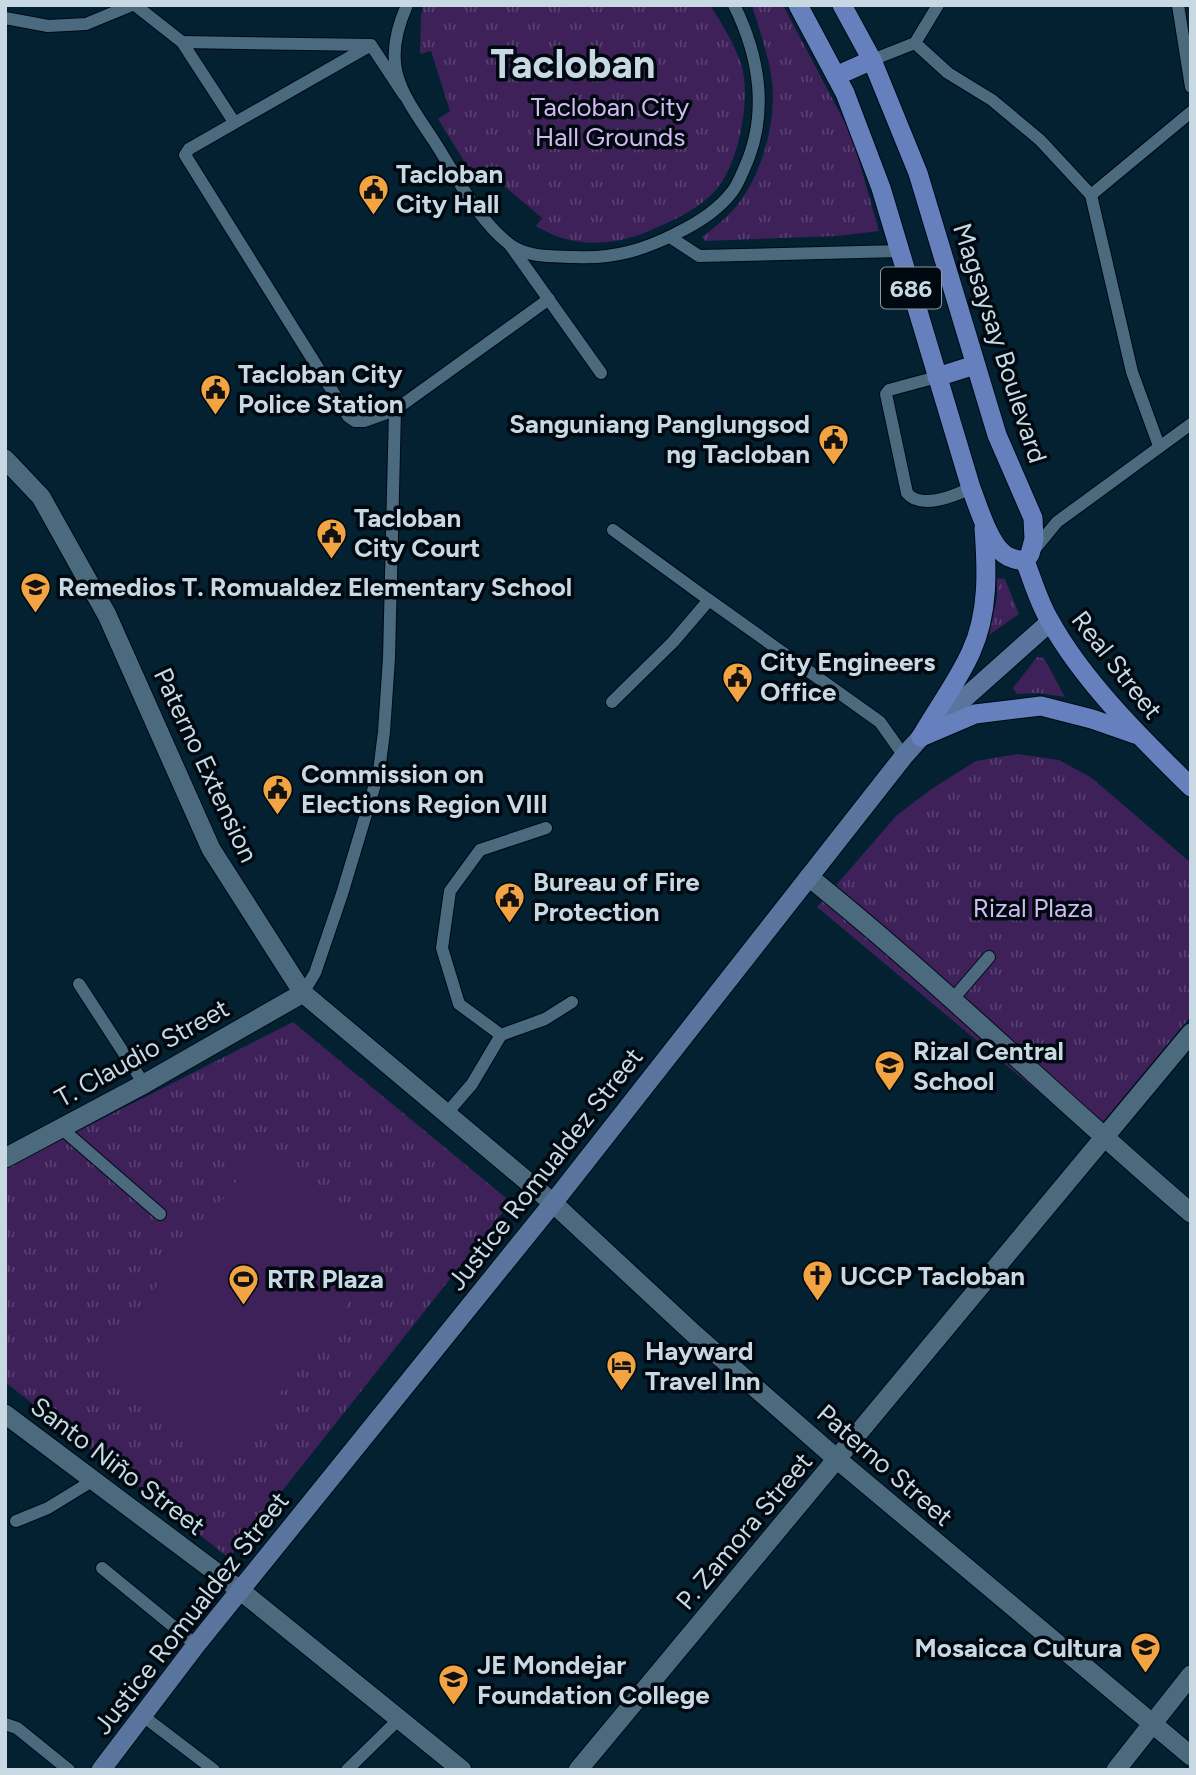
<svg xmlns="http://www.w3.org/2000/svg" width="1196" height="1775" font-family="Figtree,sans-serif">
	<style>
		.grass { fill: url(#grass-tufts) }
		.pitch { fill: #3d2158 }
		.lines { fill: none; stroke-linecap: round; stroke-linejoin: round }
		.service-casing { stroke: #000915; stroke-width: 14 }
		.minor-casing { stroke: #000915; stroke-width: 21 }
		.tertiary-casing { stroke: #000915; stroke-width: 21 }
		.secondary-casing { stroke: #000915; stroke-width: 21 }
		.primary-casing { stroke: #000915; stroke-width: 21 }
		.service { stroke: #4c6a7e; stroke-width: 12 }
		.minor { stroke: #4c6a7e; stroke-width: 19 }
		.tertiary { stroke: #4c6a7e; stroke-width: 19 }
		.secondary { stroke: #59759e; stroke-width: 19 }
		.primary { stroke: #6680be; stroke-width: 19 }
		.labels { text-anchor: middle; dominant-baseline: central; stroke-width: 7; stroke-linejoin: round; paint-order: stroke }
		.shield { fill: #010910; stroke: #8c9ba4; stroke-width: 2 }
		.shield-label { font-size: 24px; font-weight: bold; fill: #c8d9e4 }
		.park-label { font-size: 26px; fill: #d3b9f2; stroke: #010910 }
		.poi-label { font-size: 26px; font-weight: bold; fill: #c8d9e4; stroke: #010910; text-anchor: start }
		.street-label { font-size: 26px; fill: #c8d9e4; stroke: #010910 }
		.town-label { font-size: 40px; font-weight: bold; fill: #c8d9e4; stroke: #010910 }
	</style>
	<defs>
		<pattern id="grass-tufts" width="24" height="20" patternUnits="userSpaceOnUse" patternTransform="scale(1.75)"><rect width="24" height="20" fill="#3d2158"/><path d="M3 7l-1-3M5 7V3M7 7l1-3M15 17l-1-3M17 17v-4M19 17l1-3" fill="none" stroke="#584170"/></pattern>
	</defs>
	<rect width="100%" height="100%" fill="#032131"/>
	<!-- grass -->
	<g class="grass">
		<path d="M424,5H710C722,24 736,46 742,67C751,103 738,173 709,197C692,212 670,222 649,231C612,247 571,248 536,226L542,218L485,170L474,177L438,119L450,111L431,51L420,54L421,15Z"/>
		<path d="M783,5L852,136L879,231L837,236L705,241L702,237C715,227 728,217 738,204C764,170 778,117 771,74C767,51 759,28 752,6Z"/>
		<polygon points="997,578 1005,579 1019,614 989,635 997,597"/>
		<polygon points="1037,657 1044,658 1065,697 1039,693 1017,694 1013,688"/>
		<polygon points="1018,754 1059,760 1092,778 1191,863 1191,1016 1091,1136 817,907 897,815 933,788 976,761"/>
		<polygon points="293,1022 511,1202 229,1558 5,1382 5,1168"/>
	</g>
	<!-- pitch -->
	<polygon class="pitch" points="258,1153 387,1252 230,1459 101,1360"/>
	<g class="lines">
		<defs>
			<g id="service">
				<polyline points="135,5 182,42 234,122"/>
				<path d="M407,5C380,66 400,90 434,141C456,175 476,218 509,244C527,258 553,256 575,257C613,259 644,250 677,233C698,223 718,210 732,192C737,186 741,176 744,169C769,115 760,57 734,5"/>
				<polyline points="1178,5 1191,87"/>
				<polyline points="5,18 48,26 86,24 132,5"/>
				<polyline points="182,42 371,45"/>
				<polyline points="915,43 948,73 992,100 1040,140 1091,195 1132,372 1159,446"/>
				<polyline points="872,60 915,43 938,5"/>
				<polyline points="404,95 371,45 189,149 185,155 348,416 355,421 364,421 395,410 549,299"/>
				<polyline points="1091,195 1191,112"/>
				<polyline points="670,237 699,256 900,251"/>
				<polyline points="510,245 601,373"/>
				<path d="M937,377L889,390L886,394L907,493C921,510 954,496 971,488"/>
				<polyline points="613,530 709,600"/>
				<polyline points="1034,550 1057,522 1191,424"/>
				<polyline points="612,702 673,642 709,600 880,722 904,756"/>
				<polyline points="79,984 144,1084"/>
				<polyline points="303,993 315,973 342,894 379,771 384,732 389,658 395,410"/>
				<polyline points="952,1000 989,957"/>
				<polyline points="501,1035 545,1019 572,1002"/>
				<polyline points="447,1113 472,1084 501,1035 459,1004 442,948 450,891 480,850 546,828"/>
				<polyline points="61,1128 160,1214"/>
				<polyline points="16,1521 48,1508 92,1481"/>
				<polyline points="102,1568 196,1645"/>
				<polyline points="143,1716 214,1770"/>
				<polyline points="5,1724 17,1728 69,1770"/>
				<polyline points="347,1770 399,1719"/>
			</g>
			<g id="minor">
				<polyline points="5,459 41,497 107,615 211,849 303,993 553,1203"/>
				<path d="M809,877C941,983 1062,1103 1191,1213"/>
				<polyline points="5,1158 144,1084 303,993"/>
				<polyline points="5,1414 241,1591 462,1770"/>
				<polyline points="578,1770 1191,1033"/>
				<polyline points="1116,1770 1191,1675"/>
			</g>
			<polyline id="tertiary" points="553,1203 694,1334 838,1460 1191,1756"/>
			<polyline id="secondary" points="101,1770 196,1645 553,1203 904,756 921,737 1050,622"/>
			<g id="primary">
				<path d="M798,5L845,93L881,188L971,488C978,506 989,543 1004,554C1010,559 1018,560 1025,561"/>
				<polyline points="842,5 872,60 918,173 997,435 1033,518 1034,539 1030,554 1025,561"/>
				<polyline points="836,76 872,60"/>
				<polyline points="937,377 975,365"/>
				<path d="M1025,561C1033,581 1039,603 1050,621C1083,681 1142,739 1191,787"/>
				<path d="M921,737C937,709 958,681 971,652C989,613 987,569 984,528"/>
				<polyline points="921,737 975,714 1041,706 1092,719 1135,734"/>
			</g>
		</defs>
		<!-- service casing -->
		<use href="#service" class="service-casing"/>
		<!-- minor casing -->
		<use href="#minor" class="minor-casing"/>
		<!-- tertiary casing -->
		<use href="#tertiary" class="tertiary-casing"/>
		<!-- secondary casing -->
		<use href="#secondary" class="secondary-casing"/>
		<!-- primary casing -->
		<use href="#primary" class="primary-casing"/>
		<!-- service -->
		<use href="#service" class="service"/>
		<!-- minor -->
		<use href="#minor" class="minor"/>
		<!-- tertiary -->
		<use href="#tertiary" class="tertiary"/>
		<!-- secondary -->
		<use href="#secondary" class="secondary"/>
		<!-- primary -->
		<use href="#primary" class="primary"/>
	</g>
	<!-- icons -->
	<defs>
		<symbol id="civic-pin" viewBox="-11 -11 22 30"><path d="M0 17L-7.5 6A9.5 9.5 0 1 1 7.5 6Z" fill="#f3a442" stroke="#010910"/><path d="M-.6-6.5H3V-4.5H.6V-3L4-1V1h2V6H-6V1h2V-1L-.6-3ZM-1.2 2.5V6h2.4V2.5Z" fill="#111"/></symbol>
		<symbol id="school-pin" viewBox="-11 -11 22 30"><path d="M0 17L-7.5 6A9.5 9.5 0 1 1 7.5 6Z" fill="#f3a442" stroke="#010910"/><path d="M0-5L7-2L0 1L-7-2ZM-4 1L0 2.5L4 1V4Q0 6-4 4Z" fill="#111"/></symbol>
		<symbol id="church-pin" viewBox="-11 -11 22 30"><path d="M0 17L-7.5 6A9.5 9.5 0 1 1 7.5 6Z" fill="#f3a442" stroke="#010910"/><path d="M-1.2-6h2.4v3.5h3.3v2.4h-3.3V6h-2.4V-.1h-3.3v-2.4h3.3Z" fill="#111"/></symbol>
		<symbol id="stadium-pin" viewBox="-11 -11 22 30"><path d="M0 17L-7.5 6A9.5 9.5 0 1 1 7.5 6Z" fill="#f3a442" stroke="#010910"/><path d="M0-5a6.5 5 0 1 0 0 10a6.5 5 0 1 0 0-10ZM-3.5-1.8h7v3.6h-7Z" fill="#111"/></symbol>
		<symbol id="hotel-pin" viewBox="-11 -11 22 30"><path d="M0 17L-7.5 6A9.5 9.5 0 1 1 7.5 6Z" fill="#f3a442" stroke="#010910"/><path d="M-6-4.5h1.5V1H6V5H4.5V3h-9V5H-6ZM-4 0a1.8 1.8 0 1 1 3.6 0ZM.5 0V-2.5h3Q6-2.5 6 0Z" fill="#111"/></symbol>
		<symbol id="university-pin" viewBox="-11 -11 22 30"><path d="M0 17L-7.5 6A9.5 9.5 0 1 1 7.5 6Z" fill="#f3a442" stroke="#010910"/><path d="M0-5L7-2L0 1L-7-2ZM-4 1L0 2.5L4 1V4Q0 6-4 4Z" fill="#111"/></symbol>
	</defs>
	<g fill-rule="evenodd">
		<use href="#civic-pin" x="356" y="172" width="35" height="47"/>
		<use href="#civic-pin" x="198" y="372" width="35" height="47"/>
		<use href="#civic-pin" x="816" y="422" width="35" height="47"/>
		<use href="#civic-pin" x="314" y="516" width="35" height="47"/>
		<use href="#school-pin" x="18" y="570" width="35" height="47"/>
		<use href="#civic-pin" x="720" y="660" width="35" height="47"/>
		<use href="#civic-pin" x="260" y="772" width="35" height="47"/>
		<use href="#civic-pin" x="492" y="880" width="35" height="47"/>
		<use href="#school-pin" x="872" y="1048" width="35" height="47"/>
		<use href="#church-pin" x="800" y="1258" width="35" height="47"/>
		<use href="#stadium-pin" x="226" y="1262" width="35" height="47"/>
		<use href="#hotel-pin" x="604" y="1348" width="35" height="47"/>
		<use href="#school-pin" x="1128" y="1630" width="35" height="47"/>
		<use href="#university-pin" x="436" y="1662" width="35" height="47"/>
	</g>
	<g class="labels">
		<!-- shield labels -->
		<rect class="shield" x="881" y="267.5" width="60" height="41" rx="5"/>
		<g class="shield-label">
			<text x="911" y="288">686</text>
		</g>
		<!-- park labels -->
		<g class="park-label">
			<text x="610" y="107">Tacloban City<tspan x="610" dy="30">Hall Grounds</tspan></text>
			<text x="1033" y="908">Rizal Plaza</text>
		</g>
		<!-- poi labels -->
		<g class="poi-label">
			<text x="396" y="174">Tacloban<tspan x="396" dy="30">City Hall</tspan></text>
			<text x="238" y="374">Tacloban City<tspan x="238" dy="30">Police Station</tspan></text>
			<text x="810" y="424" text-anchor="end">Sanguniang Panglungsod<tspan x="810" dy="30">ng Tacloban</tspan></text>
			<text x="354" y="518">Tacloban<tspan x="354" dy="30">City Court</tspan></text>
			<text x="58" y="587">Remedios T. Romualdez Elementary School</text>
			<text x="760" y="662">City Engineers<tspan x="760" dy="30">Office</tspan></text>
			<text x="301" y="774">Commission on<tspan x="301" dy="30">Elections Region VIII</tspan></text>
			<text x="533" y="882">Bureau of Fire<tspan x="533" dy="30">Protection</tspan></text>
			<text x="913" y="1051">Rizal Central<tspan x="913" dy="30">School</tspan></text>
			<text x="840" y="1276">UCCP Tacloban</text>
			<text x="267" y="1279">RTR Plaza</text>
			<text x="645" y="1351">Hayward<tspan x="645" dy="30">Travel Inn</tspan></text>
			<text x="1122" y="1648" text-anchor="end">Mosaicca Cultura</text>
			<text x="477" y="1665">JE Mondejar<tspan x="477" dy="30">Foundation College</tspan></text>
		</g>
		<!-- street labels -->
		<g class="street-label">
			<text transform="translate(1000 343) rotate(72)">Magsaysay Boulevard</text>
			<text transform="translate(1117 665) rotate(52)">Real Street</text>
			<text transform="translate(206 765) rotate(65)">Paterno Extension</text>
			<text transform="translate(142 1053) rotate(-29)">T. Claudio Street</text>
			<text transform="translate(545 1169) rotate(-52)">Justice Romualdez Street</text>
			<text transform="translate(885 1465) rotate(41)">Paterno Street</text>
			<text transform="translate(118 1466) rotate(37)">Santo Niño Street</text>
			<text transform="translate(744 1531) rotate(-50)">P. Zamora Street</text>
			<text transform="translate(191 1613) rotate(-52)">Justice Romualdez Street</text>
		</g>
		<!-- town labels -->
		<g class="town-label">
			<text x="573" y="64">Tacloban</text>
		</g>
	</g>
	<!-- border -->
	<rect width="1196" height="1775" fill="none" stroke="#c8d9e4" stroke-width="14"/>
</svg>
